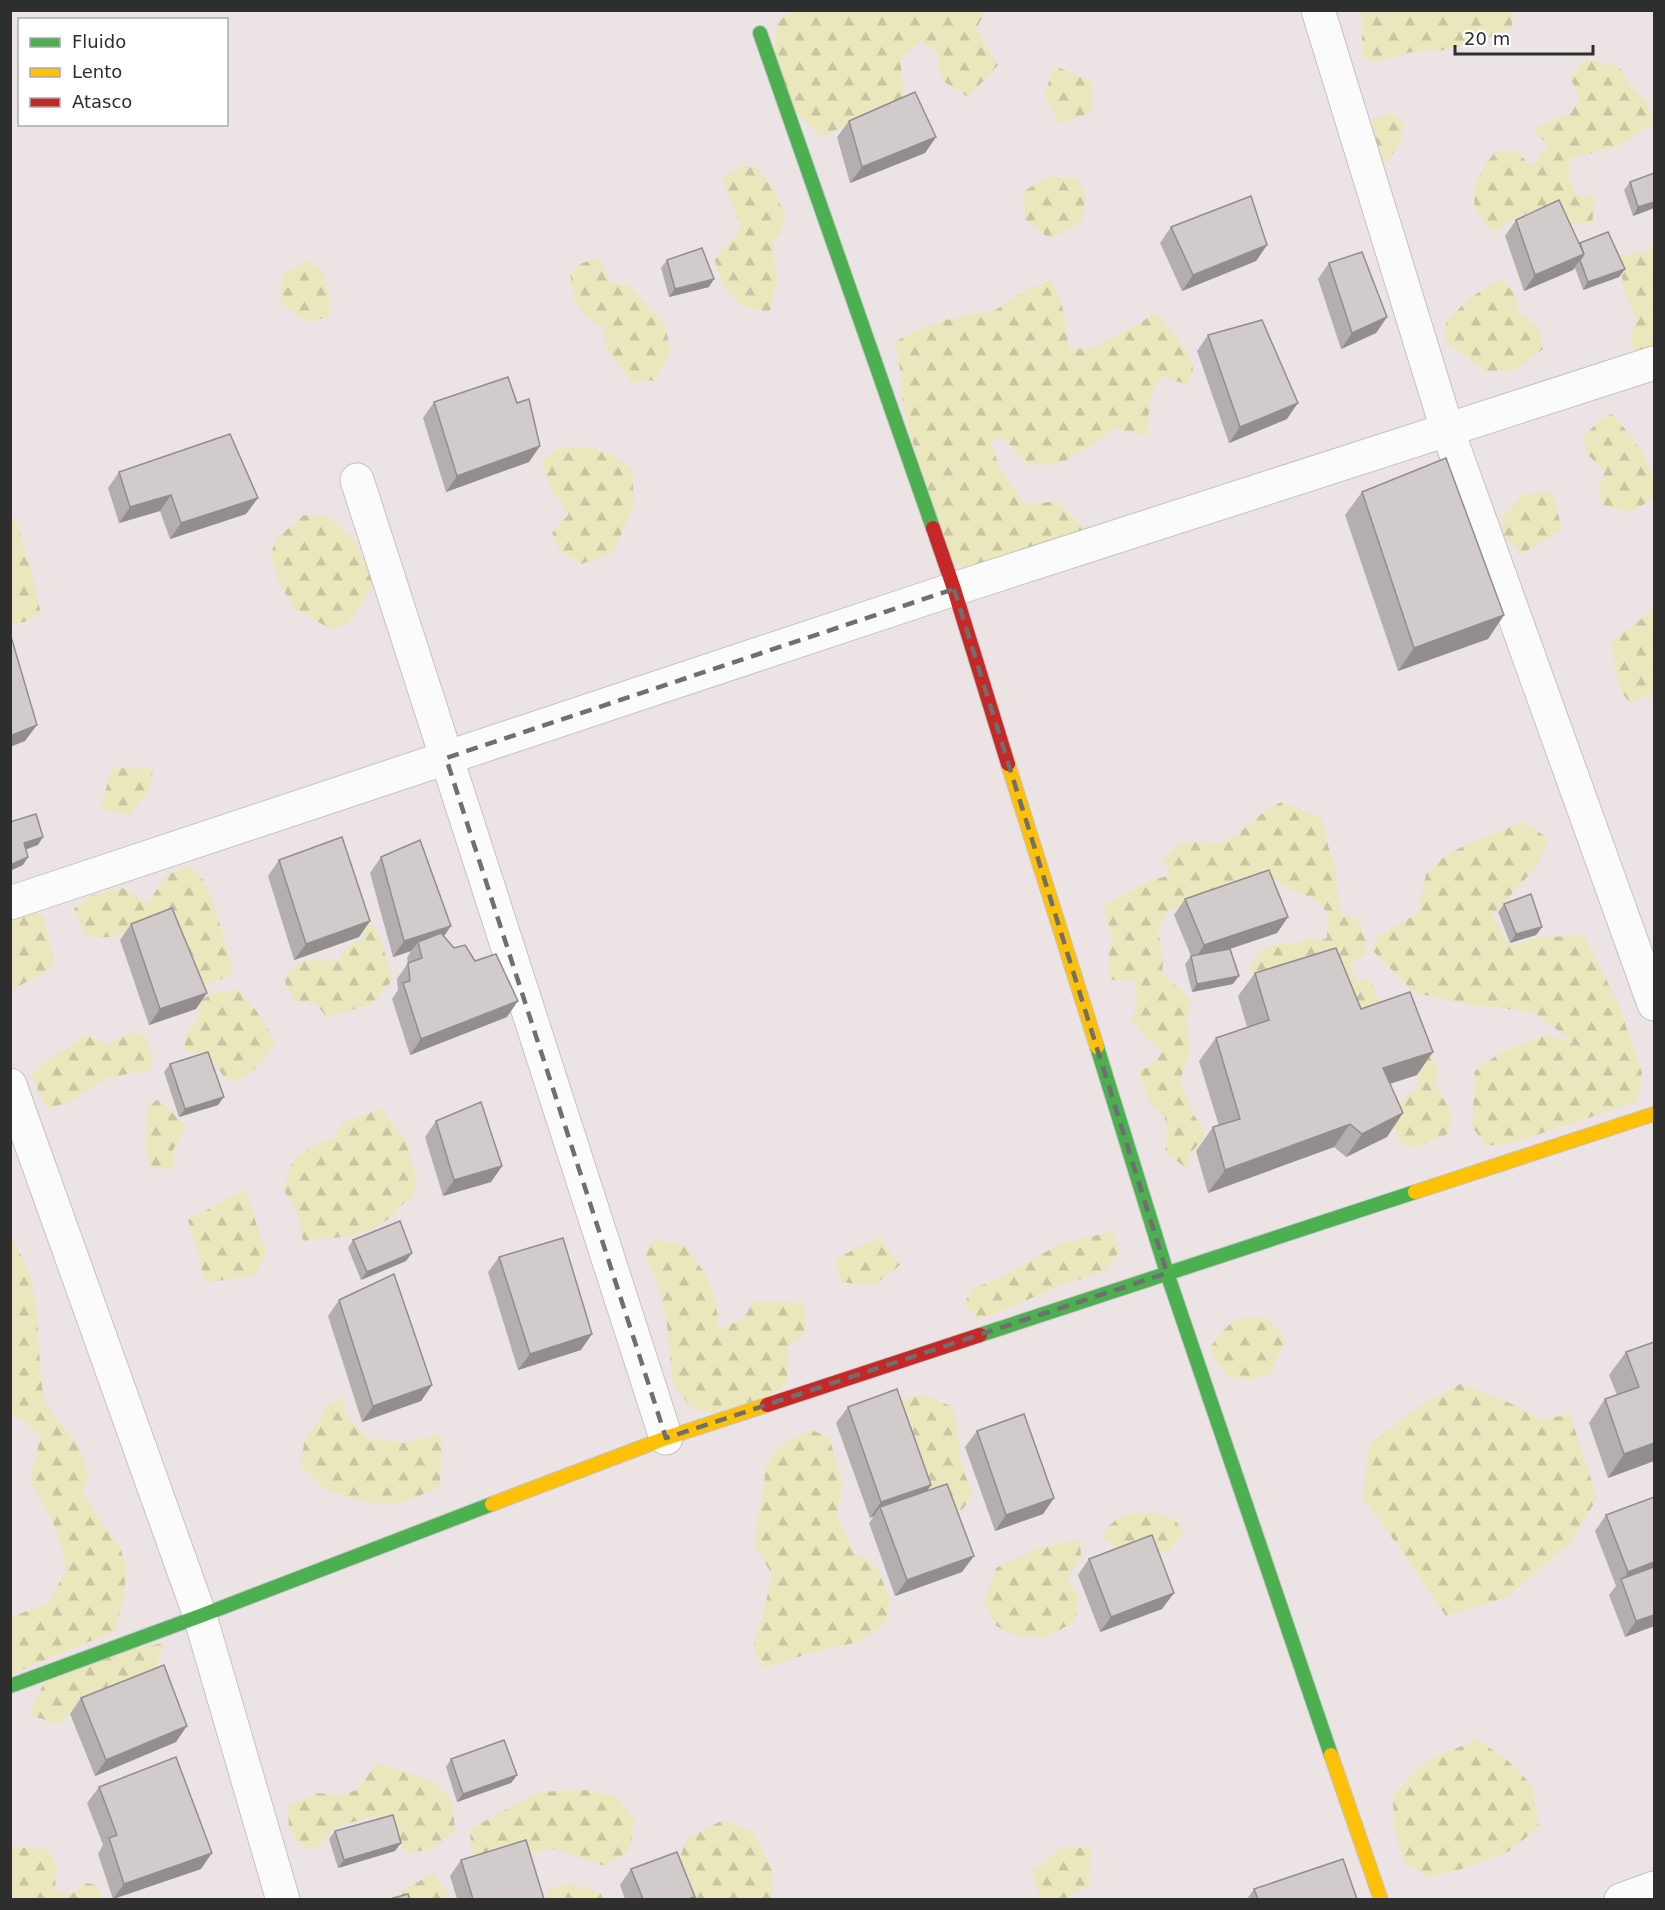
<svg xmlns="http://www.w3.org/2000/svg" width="1665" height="1910" font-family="'DejaVu Sans',sans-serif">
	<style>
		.forest { fill: url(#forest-firs) }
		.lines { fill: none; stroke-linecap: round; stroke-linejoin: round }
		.street-casing { stroke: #c4c3c3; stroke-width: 35 }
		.fast-casing { stroke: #c4c3c3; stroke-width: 16 }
		.slow-casing { stroke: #c4c3c3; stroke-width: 16 }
		.jam-casing { stroke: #c4c3c3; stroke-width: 16 }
		.street { stroke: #fcfbfb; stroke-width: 33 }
		.fast { stroke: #4caf50; stroke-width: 14 }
		.slow { stroke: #ffc107; stroke-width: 14 }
		.jam { stroke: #c62828; stroke-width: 14 }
		.wall { fill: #b4afaf }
		.shaded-wall { fill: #928e8e }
		.building { fill: #d1cbcb; stroke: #928e8e; stroke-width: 1.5 }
		.marked { fill: none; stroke: #706e6e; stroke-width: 4.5; stroke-dasharray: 12 8; stroke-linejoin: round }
	</style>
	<defs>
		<pattern id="forest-firs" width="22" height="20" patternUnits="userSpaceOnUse" patternTransform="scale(1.5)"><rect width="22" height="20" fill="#e9e7bb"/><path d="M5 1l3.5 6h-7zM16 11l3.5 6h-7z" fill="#c8c6a1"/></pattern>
	</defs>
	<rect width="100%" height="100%" fill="#ece4e4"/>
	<!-- forest -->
	<g class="forest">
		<polygon points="791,11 986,11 976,29 998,65 968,97 943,81 936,51 921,41 900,59 905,98 821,137 783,99 774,50 777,23"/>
		<polygon points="1359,11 1509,11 1513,14 1512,27 1479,42 1439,51 1419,50 1375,62 1362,56 1362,17"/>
		<path d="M1585,60L1619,66L1632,88L1646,101L1654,123L1618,146L1569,159V181L1576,195L1595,197L1592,223L1569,225L1543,207L1518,217L1492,232C1487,226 1481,219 1478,213C1466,190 1482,169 1495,152H1516L1533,167L1548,145L1533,129L1559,117L1570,115L1580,98L1570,77Z"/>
		<polygon points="1055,66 1091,82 1092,113 1059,123 1044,94"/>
		<polygon points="1391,113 1404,123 1398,148 1380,168 1367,121"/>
		<polygon points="743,165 756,168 775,191 786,219 772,248 777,277 770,313 741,305 723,286 715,260 741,229 723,179"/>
		<polygon points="1046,177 1078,178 1085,196 1082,222 1050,239 1025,219 1023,192"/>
		<path d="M1654,249V352L1636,356L1630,339L1636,318C1626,297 1619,279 1621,256Z"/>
		<path d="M598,258L611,283L629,286L643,300L665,326L671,352L654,380L632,383L607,350L604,328C575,311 576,307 570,274L580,264Z"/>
		<polygon points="307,261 323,271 329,297 329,317 305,322 280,302 282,275"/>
		<polygon points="1501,278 1515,295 1519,313 1538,327 1543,349 1515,370 1487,372 1446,342 1446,321 1470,298"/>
		<path d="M1051,280L1063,309L1069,349L1095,348L1157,313C1167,329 1194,352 1193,371C1193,375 1190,381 1188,385L1161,376L1151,395L1146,436L1113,428L1097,442L1060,464L1028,465L1002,437L991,441L999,468L1026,505L1055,501L1089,531L977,571L945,561L902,402L901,374L895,342L919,329L946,320L995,310L1024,291Z"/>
		<path d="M1612,414C1635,440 1655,461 1654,498L1630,513L1603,505L1598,489L1605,471L1588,455L1583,438L1599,420Z"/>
		<polygon points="588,447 612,455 632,469 634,507 612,554 581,564 559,550 552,533 569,514 552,491 541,462 559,448"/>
		<polygon points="1552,491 1562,529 1522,554 1502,534 1503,516 1523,494"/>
		<polygon points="304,515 329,517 355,541 375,584 348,623 331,629 293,608 278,580 271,555 276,539"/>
		<polygon points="15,518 32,573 41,614 24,622 11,625 10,521"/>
		<path d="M1654,609V698L1642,697L1630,702C1616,691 1616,660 1611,643Z"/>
		<path d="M112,768L153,769C150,793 145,797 129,816L121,812L100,810Z"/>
		<polygon points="1281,802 1322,818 1328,846 1334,859 1340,913 1358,919 1366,937 1365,955 1350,964 1357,981 1371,980 1380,1002 1366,1010 1258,985 1249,968 1258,955 1269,945 1296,943 1304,939 1318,941 1327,938 1328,913 1317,901 1285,887 1277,881 1267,879 1186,903 1170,910 1162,920 1158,929 1163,962 1162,974 1179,988 1191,1001 1189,1014 1186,1019 1190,1050 1180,1081 1193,1114 1207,1134 1190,1154 1188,1169 1165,1152 1168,1135 1164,1114 1150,1103 1138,1071 1149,1067 1163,1052 1151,1042 1131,1020 1137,1004 1134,979 1110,980 1109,948 1113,939 1106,919 1105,905 1152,880 1171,875 1163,860 1180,844 1202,841 1217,844 1234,837 1268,809"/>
		<polygon points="1524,822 1549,839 1536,867 1492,916 1510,946 1541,937 1584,936 1618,1003 1642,1073 1637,1102 1515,1142 1487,1146 1472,1127 1475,1071 1500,1053 1545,1035 1574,1043 1534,1012 1471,1005 1415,993 1372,950 1378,936 1418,913 1426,874 1447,854 1481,838"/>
		<path d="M185,867C189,868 192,868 195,870C211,881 227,950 233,971L220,980L197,988L131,930C115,937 103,940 86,935L74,909L92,895L122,888L148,904L165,876Z"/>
		<polygon points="29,912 44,916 54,962 43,973 11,990 11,921"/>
		<path d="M361,917L378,933L393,979L373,1003L327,1018L315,1002L295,1001L284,980C296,956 315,960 339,961L345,948L364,939Z"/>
		<path d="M238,990C254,1007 266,1022 275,1044C265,1059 253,1074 236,1081L224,1077L207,1054L185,1051V1036L197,1021L201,1001L210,994Z"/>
		<polygon points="130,1033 145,1035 152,1056 150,1070 106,1078 68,1103 47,1108 31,1076 45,1062 87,1035 107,1045"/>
		<polygon points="1430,1055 1439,1071 1435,1085 1451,1112 1450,1133 1414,1148 1402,1144 1391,1123 1398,1104 1418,1088 1420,1057"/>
		<path d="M159,1100C170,1106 174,1118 187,1126L173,1150L174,1169L150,1167L145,1145L147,1130L146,1111L155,1101Z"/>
		<polygon points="383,1108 386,1115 408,1144 412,1165 417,1180 413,1196 397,1209 390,1218 369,1231 343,1237 303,1241 297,1212 283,1189 294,1158 323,1141 334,1139 342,1123"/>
		<polygon points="245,1189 266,1253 255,1275 206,1283 188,1220"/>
		<polygon points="1112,1231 1120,1251 1105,1271 1065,1284 979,1320 964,1304 972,1289 1000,1278 1058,1245"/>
		<path d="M10,1238C46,1282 34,1345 44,1398C47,1411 70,1434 78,1447C83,1456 86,1468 89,1477L82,1492L104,1526L119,1545L127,1567L123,1600L115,1631L11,1674V1617L49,1603L66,1570L57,1531L30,1479L41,1435L11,1412Z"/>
		<polygon points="880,1238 900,1265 873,1286 841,1282 835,1260 860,1246"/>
		<polygon points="654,1240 684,1245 706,1275 716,1304 719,1330 744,1318 754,1301 803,1303 806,1332 788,1347 787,1385 734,1416 692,1409 673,1384 666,1316 658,1285 645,1252"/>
		<polygon points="1267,1317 1285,1340 1270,1374 1249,1380 1225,1375 1209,1349 1219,1335 1235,1319"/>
		<polygon points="1460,1384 1510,1403 1540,1419 1570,1415 1597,1498 1571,1542 1507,1597 1446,1616 1384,1526 1363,1498 1369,1444 1418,1407"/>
		<polygon points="922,1394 953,1407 959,1441 960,1462 973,1495 962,1510 946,1505 935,1490 920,1480 892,1403"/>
		<polygon points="346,1398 344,1413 366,1438 403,1443 442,1434 440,1487 407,1501 384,1505 350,1498 323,1488 300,1464 305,1440 330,1403"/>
		<polygon points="811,1430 829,1437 842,1482 837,1517 855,1553 877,1567 890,1601 886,1623 858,1642 807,1654 764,1668 753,1647 764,1611 772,1575 755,1545 757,1522 764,1490 765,1467 781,1445"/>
		<path d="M1152,1512L1174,1519L1184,1532L1168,1551L1152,1556L1129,1547L1116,1548L1103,1537C1114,1513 1128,1515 1152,1512Z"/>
		<polygon points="1080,1539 1081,1558 1066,1579 1079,1596 1075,1622 1045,1637 1014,1636 995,1625 984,1601 996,1568 1036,1549"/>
		<polygon points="164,1643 157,1663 158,1672 127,1684 108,1685 98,1698 82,1702 59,1724 29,1715 37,1696 55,1664"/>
		<polygon points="1477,1739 1507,1760 1532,1785 1539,1827 1509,1851 1465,1868 1428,1877 1404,1862 1394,1827 1393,1796 1423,1763"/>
		<path d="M376,1764C394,1768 441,1780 449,1798C454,1808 454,1819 455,1831L431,1849L410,1853L397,1844L396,1821L374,1816L335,1827L319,1847L305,1848L289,1830L288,1806L318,1793L340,1795L357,1790Z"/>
		<polygon points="585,1790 615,1796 635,1819 629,1851 605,1866 550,1848 524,1856 472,1862 470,1829 539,1792"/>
		<polygon points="723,1820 753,1832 772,1870 772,1899 689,1899 678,1866 686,1839"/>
		<polygon points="12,1847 46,1849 57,1864 55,1877 56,1892 72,1894 87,1883 95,1885 103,1899 11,1899 10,1849"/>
		<polygon points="1061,1848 1091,1848 1089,1885 1066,1898 1040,1899 1033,1872"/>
		<polygon points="434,1873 449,1896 449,1899 390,1900 389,1898"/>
		<polygon points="570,1883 601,1894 603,1899 545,1899 549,1890"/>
	</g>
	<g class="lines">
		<defs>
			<g id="street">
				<polyline points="1318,10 1447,429 1654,1004"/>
				<polyline points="357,480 666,1438"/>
				<polyline points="10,903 954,589 1654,363"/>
				<polyline points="10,1085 200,1616 283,1900"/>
				<polyline points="1621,1900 1654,1888"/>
			</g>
			<g id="fast">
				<polyline points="760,33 933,528"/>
				<polyline points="1097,1047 1167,1273 1331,1755"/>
				<polyline points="980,1335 1415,1192"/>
				<polyline points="10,1686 200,1616 492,1504"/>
			</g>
			<g id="slow">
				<polyline points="1008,764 1097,1047"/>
				<polyline points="1415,1192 1654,1114"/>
				<polyline points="492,1504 666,1438 767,1405"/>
				<polyline points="1331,1755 1381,1900"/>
			</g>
			<g id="jam">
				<polyline points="933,528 954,589 1008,764"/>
				<polyline points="767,1405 980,1335"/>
			</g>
		</defs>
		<!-- street casing -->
		<use href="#street" class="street-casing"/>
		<!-- fast casing -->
		<use href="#fast" class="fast-casing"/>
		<!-- slow casing -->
		<use href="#slow" class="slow-casing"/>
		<!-- jam casing -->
		<use href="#jam" class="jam-casing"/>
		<!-- street -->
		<use href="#street" class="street"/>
		<!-- fast -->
		<use href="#fast" class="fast"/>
		<!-- slow -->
		<use href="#slow" class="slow"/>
		<!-- jam -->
		<use href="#jam" class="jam"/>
	</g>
	<!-- wall -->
	<g class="wall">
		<polygon points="849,121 936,137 925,153 850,183 837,137"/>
		<polygon points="1654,173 1654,208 1633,216 1624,190 1630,182"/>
		<polygon points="1516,220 1580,243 1625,269 1619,277 1583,290 1575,268 1573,270 1524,291 1505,236"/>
		<polygon points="1171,227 1267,245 1256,261 1182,291 1160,243"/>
		<polygon points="667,260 709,287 669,297 661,268"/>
		<polygon points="1329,263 1387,317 1376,333 1341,349 1318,279"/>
		<polygon points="1208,335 1287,419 1229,443 1197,351"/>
		<polygon points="434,402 517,403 540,446 529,462 446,492 423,418"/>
		<polygon points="119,472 258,498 246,514 170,539 160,511 119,523 108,488"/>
		<polygon points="1362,492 1504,615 1488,639 1398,671 1345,515"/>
		<polygon points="381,857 444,936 507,1017 410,1055 392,999 398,990 397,979 408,963 407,958 411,951 393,957 370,873"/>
		<polygon points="279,860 370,921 359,937 294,960 268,876"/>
		<polygon points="1185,899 1288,917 1277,933 1230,949 1233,984 1192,992 1185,964 1191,956 1174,915"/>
		<polygon points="1504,904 1542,927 1536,935 1510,943 1498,912"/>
		<polygon points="131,924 196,1009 149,1025 120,940"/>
		<polygon points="1255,973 1361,1009 1417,1075 1390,1084 1387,1137 1346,1157 1334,1147 1208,1193 1196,1151 1213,1127 1219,1126 1199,1061 1216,1038 1247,1027 1238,996"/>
		<polygon points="170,1064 218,1105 179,1117 164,1072"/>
		<polygon points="436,1121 502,1166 491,1182 443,1196 425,1137"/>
		<polygon points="353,1240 406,1261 361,1280 348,1248"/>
		<polygon points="499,1257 581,1350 518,1370 488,1272"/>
		<polygon points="339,1300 432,1385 421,1401 362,1422 328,1316"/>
		<polygon points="1654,1342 1654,1461 1608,1478 1589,1423 1605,1399 1617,1395 1609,1375 1626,1352"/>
		<polygon points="848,1407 931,1485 927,1491 962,1572 895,1596 869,1523 874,1516 870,1518 836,1423"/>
		<polygon points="977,1431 1054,1498 1043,1514 995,1531 965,1447"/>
		<polygon points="1654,1497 1654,1626 1625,1637 1609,1595 1616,1586 1595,1531 1606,1515"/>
		<polygon points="1089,1559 1162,1609 1100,1632 1078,1575"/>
		<polygon points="81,1698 176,1742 95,1776 70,1714"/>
		<polygon points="451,1759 517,1775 511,1783 457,1802 446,1767"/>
		<polygon points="99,1787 201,1869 113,1899 98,1854 103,1845 87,1803"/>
		<polygon points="335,1831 395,1851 338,1868 329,1839"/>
		<polygon points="461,1860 544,1899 457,1899 450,1876"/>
		<polygon points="631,1869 693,1899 625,1899 620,1885"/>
		<polygon points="1254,1889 1357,1899 1247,1899"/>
	</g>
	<!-- shaded-wall -->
	<g class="shaded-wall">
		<polygon points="936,137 925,153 850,183 862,167"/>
		<polygon points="1654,202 1654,208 1633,216 1638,207"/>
		<polygon points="1267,245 1256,261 1182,291 1193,275"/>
		<polygon points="1584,254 1573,270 1524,291 1535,275"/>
		<polygon points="1625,269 1619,277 1583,290 1588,282"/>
		<polygon points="714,279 709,287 669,297 675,289"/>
		<polygon points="1387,317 1376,333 1341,349 1352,333"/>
		<polygon points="1298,403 1287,419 1229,443 1240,427"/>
		<polygon points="540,446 529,462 446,492 457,476"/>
		<polygon points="171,495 160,511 119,523 130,507"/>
		<polygon points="258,498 246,514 170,539 181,523"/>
		<polygon points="1504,615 1488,639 1398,671 1414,648"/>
		<polygon points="37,725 25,741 10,747 10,736"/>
		<polygon points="43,837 38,845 19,852 24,843"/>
		<polygon points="28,857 23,865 10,871 10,865"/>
		<polygon points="1288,917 1277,933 1193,961 1204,945"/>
		<polygon points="370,921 359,937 294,960 306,944"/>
		<polygon points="451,926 440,942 418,942 411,951 393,957 404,941"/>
		<polygon points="1542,927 1536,935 1510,943 1516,934"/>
		<polygon points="1239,976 1233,984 1192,992 1197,984"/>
		<polygon points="207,993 196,1009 149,1025 160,1009"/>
		<polygon points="518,1001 507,1017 410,1055 421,1039"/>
		<polygon points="1433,1052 1417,1075 1367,1091 1383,1068"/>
		<polygon points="224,1097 218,1105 179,1117 185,1109"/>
		<polygon points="1403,1113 1387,1137 1346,1157 1362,1134"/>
		<polygon points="1350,1124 1334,1147 1208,1193 1225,1170"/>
		<polygon points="502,1166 491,1182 443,1196 454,1180"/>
		<polygon points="412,1253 406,1261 361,1280 367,1272"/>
		<polygon points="592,1334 581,1350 518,1370 530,1354"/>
		<polygon points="432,1385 421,1401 362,1422 373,1406"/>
		<polygon points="1654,1443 1654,1461 1608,1478 1624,1454"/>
		<polygon points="931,1485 920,1501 880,1507 874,1516 870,1518 881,1502"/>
		<polygon points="1054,1498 1043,1514 995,1531 1006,1515"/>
		<polygon points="974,1556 962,1572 895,1596 907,1580"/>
		<polygon points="1654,1562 1654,1574 1622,1581 1628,1572"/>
		<polygon points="1174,1593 1162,1609 1100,1632 1111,1617"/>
		<polygon points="1654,1615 1654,1626 1625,1637 1636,1621"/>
		<polygon points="187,1726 176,1742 95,1776 106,1760"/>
		<polygon points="517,1775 511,1783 457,1802 463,1794"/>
		<polygon points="401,1843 395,1851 338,1868 344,1860"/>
		<polygon points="212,1853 201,1869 113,1899 124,1884"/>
	</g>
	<!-- building -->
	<g class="building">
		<polygon points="915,92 936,137 862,167 849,121"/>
		<polygon points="1654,173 1654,202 1638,207 1630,182"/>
		<polygon points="1251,196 1267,245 1193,275 1171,227"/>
		<polygon points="1559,200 1584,254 1535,275 1516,220"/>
		<polygon points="1608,232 1625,269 1588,282 1580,260 1584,254 1580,243"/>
		<polygon points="702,248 714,279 675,289 667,260"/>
		<polygon points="1362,252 1387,317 1352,333 1329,263"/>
		<polygon points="1262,320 1298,403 1240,427 1208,335"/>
		<polygon points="508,377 517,403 529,399 540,446 457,476 434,402"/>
		<polygon points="230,434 258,498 181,523 171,495 130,507 119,472"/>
		<polygon points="1446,458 1504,615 1414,648 1362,492"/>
		<polygon points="10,633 37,725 10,736"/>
		<polygon points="36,814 43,837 24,843 28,857 10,865 10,822"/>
		<polygon points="342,837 370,921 306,944 279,860"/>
		<polygon points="420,840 451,926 404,941 381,857"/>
		<polygon points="1269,870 1288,917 1204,945 1185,899"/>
		<polygon points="1531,894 1542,927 1516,934 1504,904"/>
		<polygon points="172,908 207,993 160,1009 131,924"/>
		<polygon points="441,933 454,948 465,945 475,961 496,954 518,1001 421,1039 403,983 410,981 408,963 422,958 418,942"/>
		<polygon points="1336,948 1361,1009 1410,992 1433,1052 1383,1068 1403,1113 1362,1134 1350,1124 1225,1170 1213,1127 1240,1119 1216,1038 1269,1020 1255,973"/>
		<polygon points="1230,949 1239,976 1197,984 1191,956"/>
		<polygon points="208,1052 224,1097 185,1109 170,1064"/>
		<polygon points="481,1102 502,1166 454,1180 436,1121"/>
		<polygon points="400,1221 412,1253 367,1272 353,1240"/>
		<polygon points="563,1238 592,1334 530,1354 499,1257"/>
		<polygon points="394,1274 432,1385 373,1406 339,1300"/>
		<polygon points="1654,1342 1654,1443 1624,1454 1605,1399 1639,1387 1626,1352"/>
		<polygon points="897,1389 931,1485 881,1502 848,1407"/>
		<polygon points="1024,1414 1054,1498 1006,1515 977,1431"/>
		<polygon points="947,1484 974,1556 907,1580 880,1507"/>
		<polygon points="1654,1497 1654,1562 1628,1572 1606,1515"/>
		<polygon points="1152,1535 1174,1593 1111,1617 1089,1559"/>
		<polygon points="1654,1567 1654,1615 1636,1621 1621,1579"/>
		<polygon points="164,1665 187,1726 106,1760 81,1698"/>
		<polygon points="504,1740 517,1775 463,1794 451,1759"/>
		<polygon points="176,1757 212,1853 124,1884 109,1838 117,1835 99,1787"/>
		<polygon points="393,1815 401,1843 344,1860 335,1831"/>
		<polygon points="526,1840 544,1899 473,1899 461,1860"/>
		<polygon points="677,1852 695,1897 688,1899 643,1899 631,1869"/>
		<polygon points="1343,1859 1357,1899 1258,1899 1254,1889"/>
		<polygon points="408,1894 410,1899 390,1899"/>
	</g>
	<!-- marked area -->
	<path class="marked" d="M954,589L1167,1273L666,1438L446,758Z"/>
	<!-- border -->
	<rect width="1665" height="1910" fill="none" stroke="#2e2e2e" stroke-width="24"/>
	<!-- legend -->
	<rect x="18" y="18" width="210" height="108" fill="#ffffff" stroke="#ababab" stroke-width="1.5"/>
	<rect x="30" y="38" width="30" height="9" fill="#4caf50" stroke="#ababab" stroke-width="1.5"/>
	<text x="72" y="48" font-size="18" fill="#2e2e2e">Fluido</text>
	<rect x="30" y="68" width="30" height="9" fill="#ffc107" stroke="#ababab" stroke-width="1.5"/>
	<text x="72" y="78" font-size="18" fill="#2e2e2e">Lento</text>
	<rect x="30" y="98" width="30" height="9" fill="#c62828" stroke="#ababab" stroke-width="1.5"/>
	<text x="72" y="108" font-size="18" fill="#2e2e2e">Atasco</text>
	<!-- scale -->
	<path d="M1455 45v9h138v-9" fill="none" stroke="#2e2e2e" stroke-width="3"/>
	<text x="1464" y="45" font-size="18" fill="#2e2e2e" stroke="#ffffff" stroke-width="4.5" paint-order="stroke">20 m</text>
</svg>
